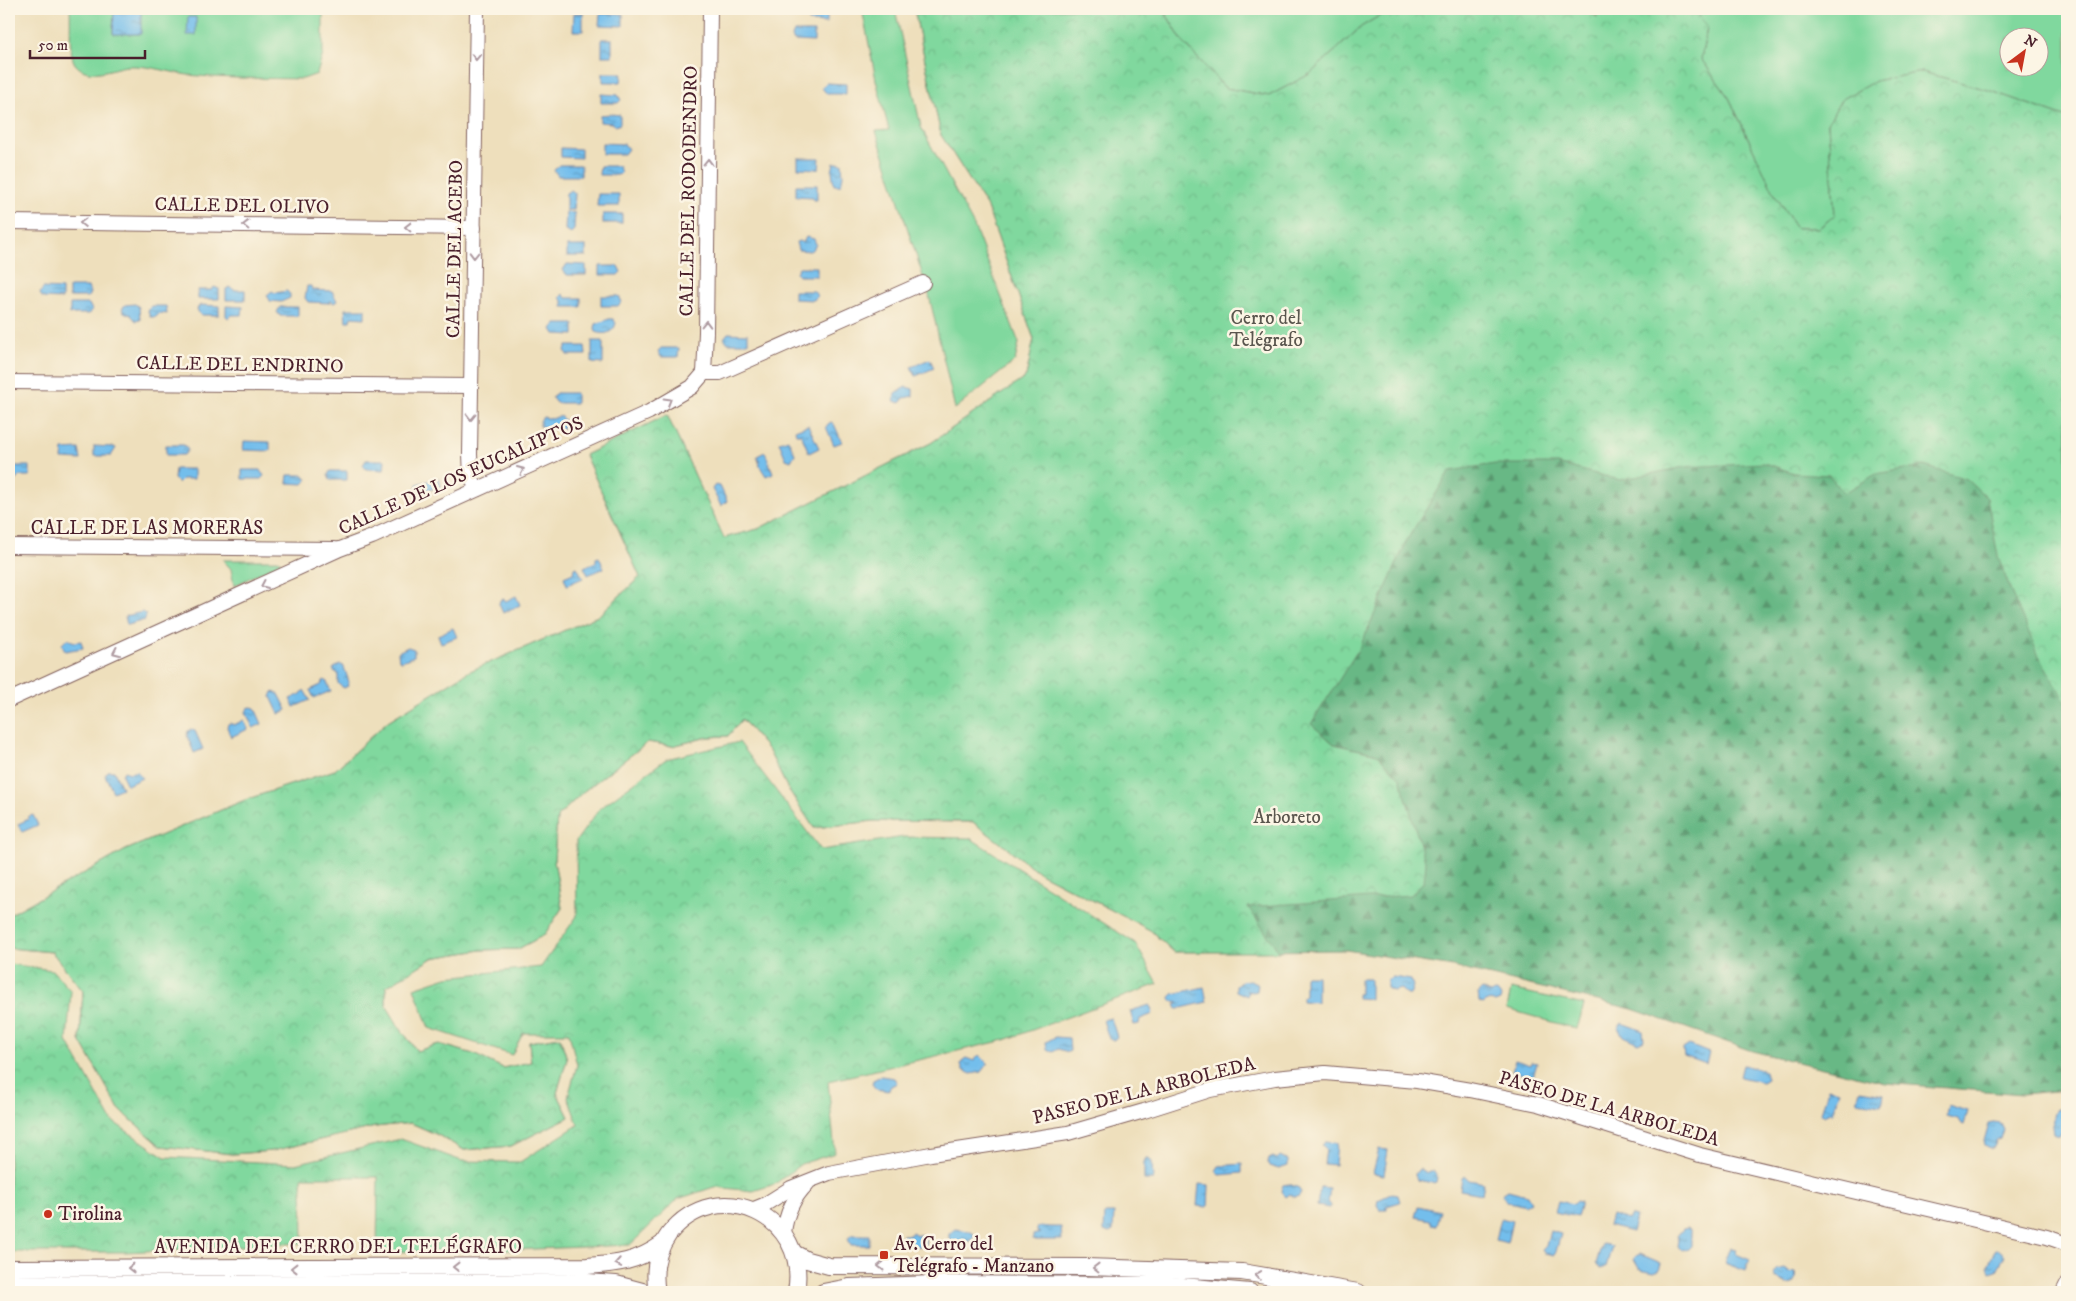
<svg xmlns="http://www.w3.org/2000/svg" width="2076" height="1301" font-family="'IM FELL DW Pica',serif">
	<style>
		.green { fill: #80d89e; stroke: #657c64; fill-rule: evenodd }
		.forest { fill: url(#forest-firs); stroke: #596c58; fill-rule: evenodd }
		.park { fill: url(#park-crowns); stroke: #657c64 }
		.water { fill: url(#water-ripples); stroke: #5e6e8c }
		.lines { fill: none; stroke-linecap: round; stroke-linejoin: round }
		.minor-casing { stroke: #83625e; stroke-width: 16 }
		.tertiary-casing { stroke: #83625e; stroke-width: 18 }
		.minor { stroke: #fff; stroke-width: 14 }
		.tertiary { stroke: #fff; stroke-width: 16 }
		.oneway { stroke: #ae9aa0 }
		.poi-dot { fill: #c8321e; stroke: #fcf5e5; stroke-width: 2 }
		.labels { text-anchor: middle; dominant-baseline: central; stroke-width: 5; stroke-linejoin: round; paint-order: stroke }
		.street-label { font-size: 19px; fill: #4a1f2b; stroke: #fcf5e5 }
		.park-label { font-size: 19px; fill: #5a564e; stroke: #fcf5e5 }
		.poi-label { font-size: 19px; fill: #4a1f2b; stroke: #fcf5e5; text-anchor: start }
	</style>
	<defs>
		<pattern id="forest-firs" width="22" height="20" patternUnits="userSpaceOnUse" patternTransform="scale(1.25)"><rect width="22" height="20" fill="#68b885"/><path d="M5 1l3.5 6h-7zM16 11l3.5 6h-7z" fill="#58956d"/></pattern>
		<pattern id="park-crowns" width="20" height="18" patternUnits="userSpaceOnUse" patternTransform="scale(1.25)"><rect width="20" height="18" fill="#80d89e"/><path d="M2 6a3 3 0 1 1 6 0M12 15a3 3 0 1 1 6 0" fill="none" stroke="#70b988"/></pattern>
		<pattern id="water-ripples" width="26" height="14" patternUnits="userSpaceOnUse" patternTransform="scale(1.25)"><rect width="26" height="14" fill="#73beec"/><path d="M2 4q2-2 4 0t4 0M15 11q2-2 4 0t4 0" fill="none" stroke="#609abf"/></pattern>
	</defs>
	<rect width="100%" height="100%" fill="#fcf5e5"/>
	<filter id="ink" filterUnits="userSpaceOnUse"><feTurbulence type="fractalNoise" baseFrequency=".02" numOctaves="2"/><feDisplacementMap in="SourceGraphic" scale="10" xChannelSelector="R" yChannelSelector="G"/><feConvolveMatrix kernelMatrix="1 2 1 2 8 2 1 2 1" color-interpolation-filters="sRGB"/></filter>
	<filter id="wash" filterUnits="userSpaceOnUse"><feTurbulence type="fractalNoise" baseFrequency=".0096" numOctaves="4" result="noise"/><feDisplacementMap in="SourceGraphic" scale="20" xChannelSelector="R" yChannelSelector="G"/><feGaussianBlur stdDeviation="1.12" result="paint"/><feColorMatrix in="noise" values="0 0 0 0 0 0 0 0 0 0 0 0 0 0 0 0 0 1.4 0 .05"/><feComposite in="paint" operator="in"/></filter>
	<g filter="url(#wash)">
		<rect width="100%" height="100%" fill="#eedfbc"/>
		<!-- green -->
		<g class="green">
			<path d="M70,9H114L113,33L140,34L141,9H323V54L317,74L303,79C265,78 226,79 188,75C168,72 148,65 127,66C111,68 90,80 76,65C68,57 71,21 70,9Z"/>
			<polygon points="862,9 895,9 921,127 974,226 1019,343 1015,361 955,409 929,295 876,131 889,130 876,80"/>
			<polygon points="1163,9 1391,9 1361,27 1310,74 1269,96 1225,88 1182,41"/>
			<path d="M1694,9H2067V118L1988,90L1922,72L1828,123L1835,215L1819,229L1796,228L1775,195L1729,98L1701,59L1707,28ZM2008,38H2038V68H2008Z"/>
			<polygon points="223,560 278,560 281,562 234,586 231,569"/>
			<polygon points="1511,989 1584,1005 1577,1029 1507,1009"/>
		</g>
		<!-- forest -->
		<path class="forest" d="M914,9H1163L1182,41L1225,88L1269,96L1310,74L1361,27L1391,9H1590L1596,17L1600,9H1694L1707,27L1701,59L1729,98L1775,195L1796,228H1819L1835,215L1828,123L1841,100L1875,81L1922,72L1988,90L2067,118V1090L2022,1094L1885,1083L1752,1051L1632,1009L1453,967L1346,950L1174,952L1150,930L1040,873L973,822L873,821L814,828L787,787L769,751L742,719L728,736L708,737L672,746L648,742L584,791L557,817L554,860L562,908L544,935L518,949L481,950L432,958L386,987V1005L399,1027L417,1051L439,1044L473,1054L503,1068L531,1062L529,1042L560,1037L567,1059L557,1093L569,1117L511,1146L464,1150L438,1135L411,1123L375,1127L272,1151L232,1154L161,1146L119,1109L80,1040L83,991L52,952L9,948V915L126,850L245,800L335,770L388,721L468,672L598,616L640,577L585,455L667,415L724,538L758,529L931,443L1026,377L1034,339L987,207L941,135ZM1311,725L1334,744L1377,754L1248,907Z"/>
		<!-- park -->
		<g class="park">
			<polygon points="914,9 1163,9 1182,41 1225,88 1269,96 1310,74 1361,27 1391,9 1590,9 1596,17 1600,9 1694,9 1707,27 1701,59 1729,98 1775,195 1796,228 1819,228 1835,215 1828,123 1841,100 1875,81 1922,72 1988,90 2067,118 2067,704 2038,654 2011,592 1998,556 1987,498 1967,479 1924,466 1876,474 1844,493 1829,475 1794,473 1765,463 1684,467 1620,480 1557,464 1495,464 1450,471 1408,538 1360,647 1311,724 1334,744 1377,754 1400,778 1426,864 1424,881 1411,895 1248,907 1279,952 1174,952 1150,930 1040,873 973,822 873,821 814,828 787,787 769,751 742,719 728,736 708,737 672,746 648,742 584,791 557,817 554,860 562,908 544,935 518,949 481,950 432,958 386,987 386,1005 399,1027 417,1051 439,1044 473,1054 503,1068 531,1062 529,1042 560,1037 567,1059 557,1093 569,1117 511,1146 464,1150 438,1135 411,1123 375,1127 272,1151 232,1154 161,1146 119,1109 80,1040 83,991 52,952 9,948 9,915 126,850 245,800 335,770 388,721 468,672 598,616 640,577 585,455 667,415 724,538 758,529 931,443 1026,377 1034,339 987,207 941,135"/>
			<polygon points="739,742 821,850 904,837 970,838 1135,943 1158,984 1005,1040 828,1081 835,1153 801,1164 775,1184 753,1191 714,1187 678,1199 630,1245 510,1250 377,1252 378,1177 302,1177 303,1243 125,1252 9,1252 9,964 52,970 71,991 67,1041 112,1121 165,1157 295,1164 401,1139 462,1161 520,1162 578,1125 568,1097 577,1065 569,1033 523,1033 512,1055 429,1028 414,988 447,977 541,967 577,916 576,841 600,808 666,759"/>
		</g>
		<!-- water -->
		<g class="water">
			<polygon points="114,9 141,9 141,34 113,34"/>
			<polygon points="574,13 583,13 583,31 573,31"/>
			<polygon points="809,13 827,13 827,23 809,22 807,18"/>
			<polygon points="600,14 623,14 623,26 599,25"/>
			<polygon points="188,17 196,17 196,35 187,35"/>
			<polygon points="794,32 814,32 814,42 794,41 792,37"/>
			<rect x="602" y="39" width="10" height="17"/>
			<polygon points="603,73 622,73 621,82 603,82"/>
			<polygon points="826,83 846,84 846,94 827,94 822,88"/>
			<polygon points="601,94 618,95 621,100 618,103 601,103"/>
			<polygon points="611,114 620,115 620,124 615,126 612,123 600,122 600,115"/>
			<polygon points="602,143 624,144 628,149 624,154 602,154"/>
			<polygon points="561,148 581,149 581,158 561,157"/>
			<polygon points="798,158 820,158 819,169 798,168"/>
			<polygon points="834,163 842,163 843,176 841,185 834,185 832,171"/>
			<polygon points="559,165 581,165 581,176 558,176 554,170"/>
			<polygon points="600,166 618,166 621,172 618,175 599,175"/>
			<polygon points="796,185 817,185 817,200 814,200 813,197 796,196"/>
			<polygon points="571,190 575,193 574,210 566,210 566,193"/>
			<polygon points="598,194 619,194 619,206 597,206"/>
			<polygon points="566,212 575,213 574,230 571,233 565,230"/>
			<rect x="603" y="214" width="19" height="9"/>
			<polygon points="806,237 814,239 816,244 814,248 810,251 798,250 796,242 799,241 803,243"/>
			<rect x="567" y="246" width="19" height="10"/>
			<polygon points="567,264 586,265 586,275 567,275 563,270"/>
			<polygon points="600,266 618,266 621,272 618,275 600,275"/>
			<polygon points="799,267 817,267 817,276 799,276 796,272"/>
			<polygon points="307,286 311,286 312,290 332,291 337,301 334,303 331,301 329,303 308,302 305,298"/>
			<polygon points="69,287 88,287 90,293 88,297 69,297"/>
			<polygon points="214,287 219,289 219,299 198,299 198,290 212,290"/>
			<polygon points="230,287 234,290 245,290 245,300 226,300 226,289"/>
			<polygon points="43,288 62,289 62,299 43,298 40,294"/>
			<polygon points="272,291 275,293 287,291 290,294 290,298 281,302 270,301 267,295"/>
			<polygon points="794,291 814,291 817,296 814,300 794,299"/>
			<polygon points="563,294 566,298 581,298 581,307 563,307 563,301 560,298"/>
			<polygon points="601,296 619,296 622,302 618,306 601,306"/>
			<polygon points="70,304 89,304 92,310 89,314 70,314"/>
			<polygon points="125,305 135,304 139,307 140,320 136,321 131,315 124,312 122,309"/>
			<polygon points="200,305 219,306 219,315 200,315 197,309"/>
			<polygon points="151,306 166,306 167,314 160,313 156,317 150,317 148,311"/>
			<polygon points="226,306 243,307 242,315 232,315 228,318 226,316"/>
			<polygon points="280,307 298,307 298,316 280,316 277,312"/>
			<polygon points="345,309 365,309 365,318 351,317 350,321 346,321"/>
			<path d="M609,319H613L616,323C614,332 606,336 596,332L595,328L596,324Z"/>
			<polygon points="556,324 574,324 574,335 555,334 552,329"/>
			<polygon points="728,333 748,334 748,343 728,343 724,338"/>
			<polygon points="592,341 603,341 603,364 592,363"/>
			<polygon points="567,346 585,346 586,355 567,355 565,350"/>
			<polygon points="661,348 679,348 678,357 661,357 658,351"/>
			<polygon points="930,359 934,368 916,376 911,367"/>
			<polygon points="906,387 913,389 913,396 904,398 900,403 894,401 895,393"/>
			<polygon points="556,393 576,393 576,403 556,403 552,398"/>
			<polygon points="560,416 565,421 562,429 546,429 540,426 540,421 543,417 552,419"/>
			<polygon points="831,422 834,424 842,442 834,445 826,427 828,424"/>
			<polygon points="808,425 819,448 809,453 801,434 796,434 795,430"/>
			<polygon points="788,439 795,454 791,461 786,459 779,442"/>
			<polygon points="244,441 270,442 270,451 243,450"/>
			<polygon points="166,445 184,445 188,450 184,455 166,455"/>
			<polygon points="94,446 114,447 116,448 111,456 94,456"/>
			<polygon points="79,449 81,460 62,459 63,450"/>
			<polygon points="765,452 773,473 766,476 761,468 757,456"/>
			<polygon points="366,460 385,460 384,470 366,469 363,465"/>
			<polygon points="11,466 30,466 30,476 19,476 16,480 13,480 11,477"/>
			<polygon points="175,469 194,469 194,479 182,479 178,483 174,479"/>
			<polygon points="242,470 261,470 264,476 261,479 242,479"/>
			<polygon points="330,471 347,471 347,480 330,480 328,475"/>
			<polygon points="288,475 304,475 307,480 303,484 287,483"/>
			<polygon points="439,478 441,487 419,492 416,489 417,484"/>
			<polygon points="715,485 720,486 727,501 721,506 712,489"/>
			<polygon points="599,557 604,568 588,575 584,567 596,562 596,558"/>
			<polygon points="577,567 583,578 567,585 564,577 573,573 574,568"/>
			<polygon points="516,596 520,605 503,613 499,604 500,600 503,599 506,601"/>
			<polygon points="143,612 146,615 145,620 127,625 125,616"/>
			<polygon points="453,628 457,637 441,643 438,635"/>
			<polygon points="67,639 75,642 81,641 83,648 65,651 62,644"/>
			<polygon points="408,647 414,649 414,656 402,661 399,660 398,652"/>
			<polygon points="340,664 344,667 349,682 348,686 344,688 338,684 338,673 335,672 333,669"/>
			<polygon points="324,680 327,682 331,691 314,698 310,690 321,685"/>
			<polygon points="304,690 310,700 294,707 290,699 301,694"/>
			<polygon points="273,692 279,694 287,710 279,714 271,697"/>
			<polygon points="251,707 255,708 262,724 253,728 246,712 248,708"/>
			<polygon points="244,720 248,729 231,737 227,727 228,724 230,723 234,725"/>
			<polygon points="191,729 195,731 203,749 194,753 187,735 188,731"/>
			<polygon points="108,771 114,771 122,788 113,792 105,775"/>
			<polygon points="124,771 130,773 137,771 142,778 127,785 122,775"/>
			<polygon points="33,815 38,825 22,832 18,824 29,819 28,817"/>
			<polygon points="1305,976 1317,976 1317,1002 1302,1001 1302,997 1305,995"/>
			<polygon points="1393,977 1411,980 1413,986 1410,995 1406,995 1401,989 1393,991 1387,988 1387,980"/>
			<polygon points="1360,979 1370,979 1370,999 1357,998 1357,994 1360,993"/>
			<polygon points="1250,980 1258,984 1257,991 1253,992 1246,991 1248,992 1247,996 1236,991 1236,986 1242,981"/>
			<polygon points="1204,987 1207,1002 1177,1009 1175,1004 1179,1002 1171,1001 1170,997 1173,994"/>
			<polygon points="1482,989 1490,993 1497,992 1501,997 1500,1001 1495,1003 1489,1000 1483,1004 1479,1002 1478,993"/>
			<polygon points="1150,1005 1153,1014 1140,1019 1139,1024 1134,1025 1130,1011"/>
			<polygon points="1111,1018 1117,1037 1114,1040 1109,1039 1103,1020"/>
			<polygon points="1622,1023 1643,1031 1644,1040 1638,1043 1623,1036 1618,1028"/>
			<polygon points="1055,1037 1069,1038 1070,1051 1068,1052 1058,1049 1053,1052 1047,1049 1046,1042"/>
			<polygon points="1689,1045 1709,1053 1706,1064 1684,1056 1683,1049"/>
			<polygon points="979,1055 988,1064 982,1072 971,1074 963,1070 961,1064 963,1060 966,1058 974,1061"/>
			<polygon points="1515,1060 1531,1065 1532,1062 1537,1063 1533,1077 1512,1071"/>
			<polygon points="1743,1065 1765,1071 1767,1079 1762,1082 1740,1077"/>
			<polygon points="881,1076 894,1078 897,1083 891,1086 888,1091 876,1089 872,1084 873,1080"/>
			<polygon points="1828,1088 1839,1091 1833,1113 1829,1112 1826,1115 1821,1114"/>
			<polygon points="1860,1090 1884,1094 1882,1105 1857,1101"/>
			<polygon points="1948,1105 1968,1111 1964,1125 1960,1123 1958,1119 1946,1116"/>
			<path d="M2056,1109H2061L2062,1111C2061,1119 2065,1126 2063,1133L2059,1136L2054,1134C2053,1125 2051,1117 2056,1109Z"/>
			<polygon points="1994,1122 2000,1123 2003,1129 2000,1139 1997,1140 1994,1147 1990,1149 1985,1146 1984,1141 1989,1123"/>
			<polygon points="1325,1142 1337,1143 1335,1165 1324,1164 1326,1149 1322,1145"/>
			<polygon points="1379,1149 1388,1150 1384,1175 1373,1173"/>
			<polygon points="1280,1156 1288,1160 1288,1166 1279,1169 1269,1166 1268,1163 1269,1159 1273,1157 1277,1159"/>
			<polygon points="1146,1158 1149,1158 1152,1162 1153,1180 1144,1180 1144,1162"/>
			<polygon points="1242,1164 1242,1173 1220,1175 1216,1171 1219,1166"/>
			<polygon points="1419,1169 1427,1173 1434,1171 1437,1177 1436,1182 1433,1183 1417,1180 1415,1174"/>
			<polygon points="1465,1176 1469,1180 1484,1183 1482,1194 1460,1190 1462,1178"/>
			<polygon points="1199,1184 1209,1185 1208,1207 1197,1206"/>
			<polygon points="1289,1184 1299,1188 1301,1192 1299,1196 1294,1197 1290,1194 1286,1197 1281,1191 1283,1185"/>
			<polygon points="1320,1187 1330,1188 1328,1202 1331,1205 1329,1208 1317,1206"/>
			<polygon points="1508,1190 1527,1195 1531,1202 1525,1206 1506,1201 1502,1194"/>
			<polygon points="1391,1194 1398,1195 1400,1202 1387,1206 1387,1210 1380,1210 1377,1205 1378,1200"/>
			<polygon points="1558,1201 1573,1204 1576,1201 1581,1202 1577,1217 1555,1212"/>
			<polygon points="1418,1206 1440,1211 1436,1226 1432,1225 1430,1220 1415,1217"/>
			<polygon points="1105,1213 1114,1213 1113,1231 1109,1233 1104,1231"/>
			<polygon points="1611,1215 1628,1220 1631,1216 1636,1217 1632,1232 1608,1226"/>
			<polygon points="1501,1218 1512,1221 1507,1243 1496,1240"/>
			<polygon points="1037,1227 1061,1227 1062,1240 1036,1240 1033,1239 1033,1235 1040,1233 1037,1232"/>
			<polygon points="1688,1228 1691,1232 1691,1246 1688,1249 1682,1251 1678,1246 1679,1240 1677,1236 1683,1229"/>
			<polygon points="955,1229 969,1231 974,1234 974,1238 969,1242 952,1242 949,1238 949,1234"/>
			<polygon points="1550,1231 1561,1234 1555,1255 1544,1253 1542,1250 1546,1246"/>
			<polygon points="912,1232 917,1235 925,1235 925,1246 902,1246 899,1242 902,1235 910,1235"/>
			<polygon points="851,1235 869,1235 869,1245 851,1245 848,1239"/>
			<polygon points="1602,1244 1612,1246 1606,1267 1601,1269 1596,1264"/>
			<polygon points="1730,1247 1735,1249 1736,1254 1750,1260 1746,1271 1724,1263"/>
			<polygon points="1998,1249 2005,1255 1997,1270 1990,1272 1988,1265 1995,1251"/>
			<polygon points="1640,1254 1661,1263 1659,1270 1654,1272 1640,1269 1634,1259 1636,1256"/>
			<polygon points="1784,1268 1789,1272 1795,1273 1796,1278 1793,1283 1788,1284 1775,1278 1774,1273 1776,1270"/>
		</g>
	</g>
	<g filter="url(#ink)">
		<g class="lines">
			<defs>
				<g id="minor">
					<polyline points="9,222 474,228"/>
					<polyline points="704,373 706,332 710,9"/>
					<polyline points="704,373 720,373 923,283"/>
					<polyline points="9,382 471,386"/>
					<polyline points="477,489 471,477 470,454 477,9"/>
					<polyline points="9,546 335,549"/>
					<polyline points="9,700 340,549 372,537 649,412 692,387 704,373"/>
					<polyline points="754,1209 764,1205 791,1188 829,1173 931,1154 1068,1133 1144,1111 1210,1090 1275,1078 1325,1073 1417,1081 1470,1090 1538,1104 1700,1155 2047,1237 2067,1244"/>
					<path d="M784,1233C786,1213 793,1198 807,1184"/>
					<polyline points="2063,1292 2067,1284"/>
				</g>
				<g id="tertiary">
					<polyline points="794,1253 807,1260 829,1266 1086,1267 1242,1272 1358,1292"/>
					<path d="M9,1268L587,1266C617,1264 637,1262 662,1244"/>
					<polyline points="9,1284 588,1282 616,1284 646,1292"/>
					<path d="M657,1292C653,1271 656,1252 669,1234C717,1173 810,1216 796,1292"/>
					<polyline points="823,1292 849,1287 934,1284 1171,1285 1250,1292"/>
				</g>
			</defs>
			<!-- minor casing -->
			<use href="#minor" class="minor-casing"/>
			<!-- tertiary casing -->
			<use href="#tertiary" class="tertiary-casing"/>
			<!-- minor -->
			<use href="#minor" class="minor"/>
			<!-- tertiary -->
			<use href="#tertiary" class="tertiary"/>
		</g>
		<!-- one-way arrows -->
		<defs><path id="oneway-chevron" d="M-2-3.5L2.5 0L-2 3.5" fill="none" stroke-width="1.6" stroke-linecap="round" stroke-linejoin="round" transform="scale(1.25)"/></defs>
		<g class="oneway">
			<use href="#oneway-chevron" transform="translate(476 57) rotate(91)"/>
			<use href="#oneway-chevron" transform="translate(708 162) rotate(-89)"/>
			<use href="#oneway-chevron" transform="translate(83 223) rotate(-179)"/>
			<use href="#oneway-chevron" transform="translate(246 225) rotate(-179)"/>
			<use href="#oneway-chevron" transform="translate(408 227) rotate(-179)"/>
			<use href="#oneway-chevron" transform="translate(474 255) rotate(91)"/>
			<use href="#oneway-chevron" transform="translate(706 324) rotate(-89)"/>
			<use href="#oneway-chevron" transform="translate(668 401) rotate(-31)"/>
			<use href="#oneway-chevron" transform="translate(471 417) rotate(91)"/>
			<use href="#oneway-chevron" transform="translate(521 470) rotate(-24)"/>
			<use href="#oneway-chevron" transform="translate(264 585) rotate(156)"/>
			<use href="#oneway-chevron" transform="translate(116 652) rotate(156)"/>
			<use href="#oneway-chevron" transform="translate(618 1263) rotate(170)"/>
			<use href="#oneway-chevron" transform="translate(881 1266) rotate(-180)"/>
			<use href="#oneway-chevron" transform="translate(456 1267) rotate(180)"/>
			<use href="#oneway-chevron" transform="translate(131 1268) rotate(180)"/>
			<use href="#oneway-chevron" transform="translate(294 1268) rotate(180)"/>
			<use href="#oneway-chevron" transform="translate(1096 1268) rotate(-179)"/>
			<use href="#oneway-chevron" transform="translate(1258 1275) rotate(-171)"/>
		</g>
	</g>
	<!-- markers -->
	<g class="poi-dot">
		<circle cx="48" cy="1214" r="5"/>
		<rect x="879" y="1250" width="10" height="10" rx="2.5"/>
	</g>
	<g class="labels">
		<!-- street labels -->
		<g class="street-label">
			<text transform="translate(689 191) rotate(-89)">CALLE DEL RODODENDRO</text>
			<text transform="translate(242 206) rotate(1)">CALLE DEL OLIVO</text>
			<text transform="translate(455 249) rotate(-89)">CALLE DEL ACEBO</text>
			<text transform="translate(240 365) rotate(1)">CALLE DEL ENDRINO</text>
			<text transform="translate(461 476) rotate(-24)">CALLE DE LOS EUCALIPTOS</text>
			<text x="147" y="528">CALLE DE LAS MORERAS</text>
			<text transform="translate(1144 1091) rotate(-14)">PASEO DE LA ARBOLEDA</text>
			<text transform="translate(1609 1109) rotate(16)">PASEO DE LA ARBOLEDA</text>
			<text x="338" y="1247">AVENIDA DEL CERRO DEL TELÉGRAFO</text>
		</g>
		<!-- park labels -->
		<g class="park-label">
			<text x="1266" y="318">Cerro del<tspan x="1266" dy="22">Telégrafo</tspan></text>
			<text x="1287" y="817">Arboreto</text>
		</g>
		<!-- poi labels -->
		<g class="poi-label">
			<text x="58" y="1214">Tirolina</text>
			<text x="894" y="1244">Av. Cerro del<tspan x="894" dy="22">Telégrafo - Manzano</tspan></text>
		</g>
	</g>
	<!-- margin -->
	<rect width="2076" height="1301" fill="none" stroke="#fcf5e5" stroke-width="30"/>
	<!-- north arrow -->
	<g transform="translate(2024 52) rotate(32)"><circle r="24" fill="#fcf5e5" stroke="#b59f9b"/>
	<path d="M0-4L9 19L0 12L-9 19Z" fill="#c8321e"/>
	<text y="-8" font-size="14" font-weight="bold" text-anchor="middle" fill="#4a1f2b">N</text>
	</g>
	<!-- scale -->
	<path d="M30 50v8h115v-8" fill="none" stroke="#4a1f2b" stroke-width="2.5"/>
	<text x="38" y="50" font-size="15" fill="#4a1f2b" stroke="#fcf5e5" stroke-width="4" paint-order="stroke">50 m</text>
</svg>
